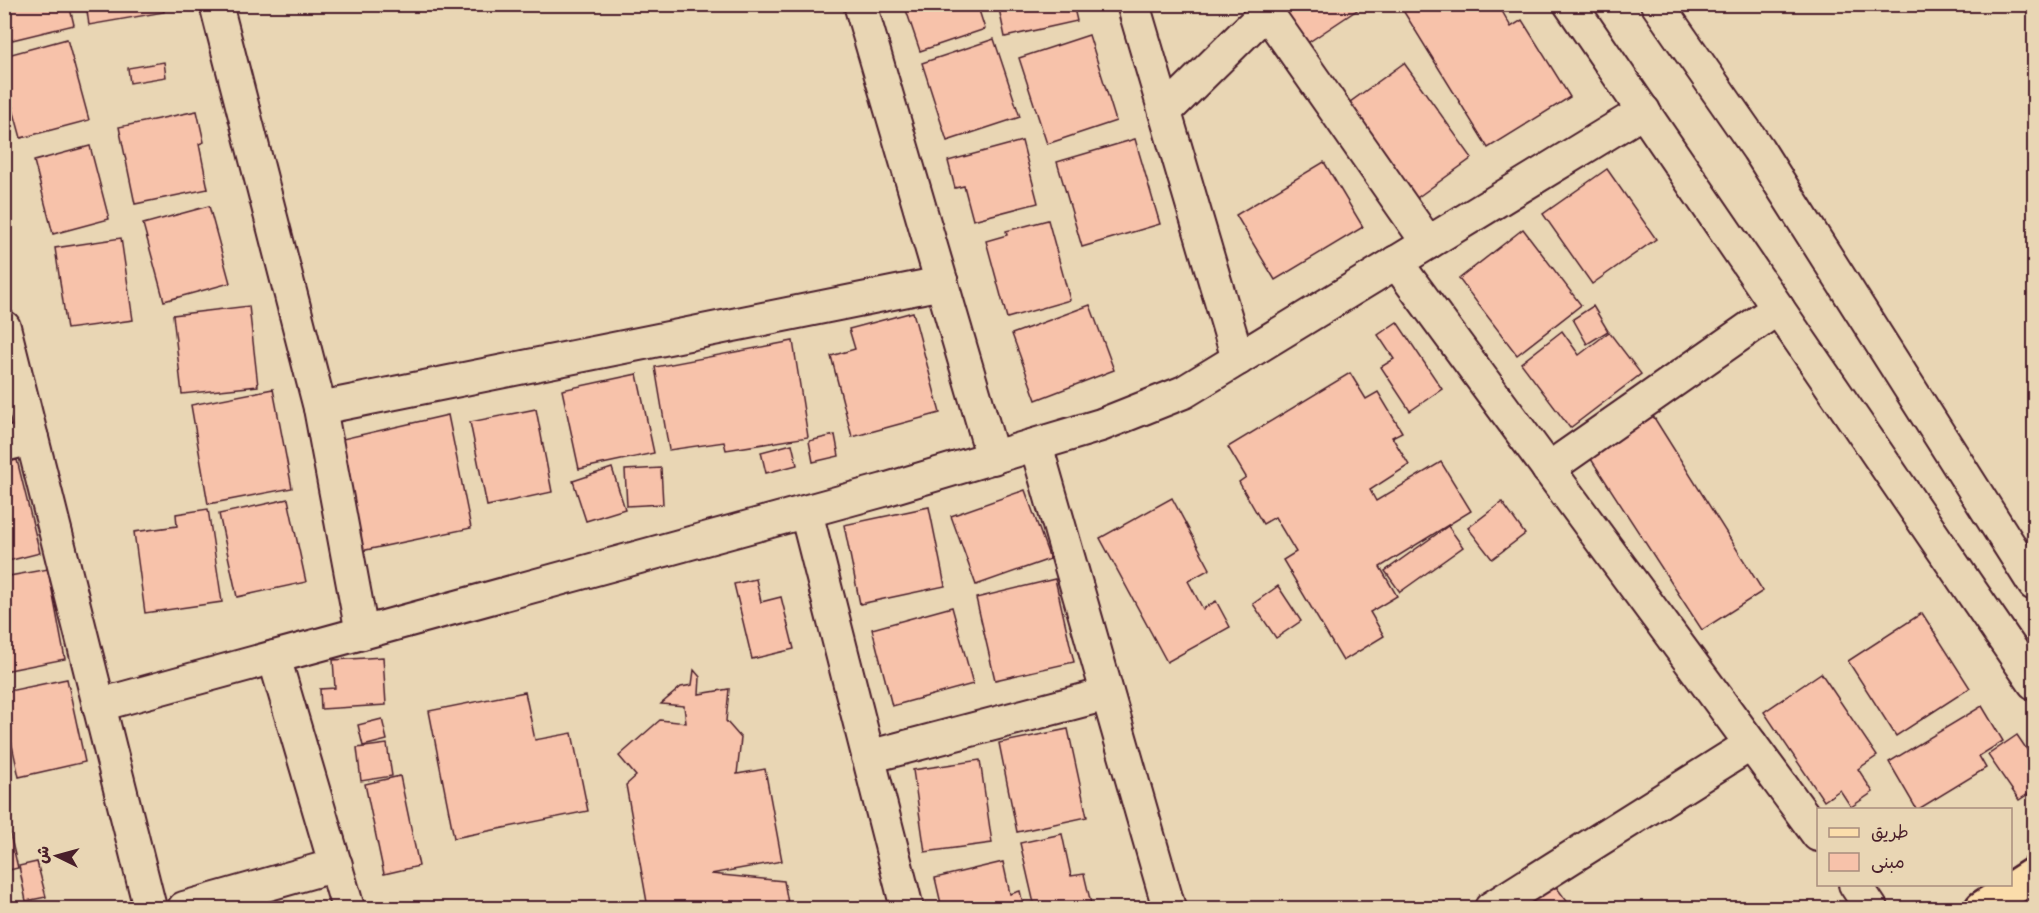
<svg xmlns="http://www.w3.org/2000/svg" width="2039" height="913" font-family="'Patrick Hand','Playpen Sans Arabic',sans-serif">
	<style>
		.building { fill: #f7c2aa; stroke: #4a1f2b; stroke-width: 1.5 }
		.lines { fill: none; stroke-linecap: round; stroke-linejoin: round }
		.minor-casing { stroke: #4a1f2b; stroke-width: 36 }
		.major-casing { stroke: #4a1f2b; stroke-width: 38 }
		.minor { stroke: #e9d6b4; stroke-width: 32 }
		.major { stroke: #fbddab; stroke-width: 33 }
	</style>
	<rect width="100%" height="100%" fill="#e9d6b4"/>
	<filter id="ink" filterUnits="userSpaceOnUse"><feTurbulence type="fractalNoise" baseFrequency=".0167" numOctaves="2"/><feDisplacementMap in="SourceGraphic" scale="12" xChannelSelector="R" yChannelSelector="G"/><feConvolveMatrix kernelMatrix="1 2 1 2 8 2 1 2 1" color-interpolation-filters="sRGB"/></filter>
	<g filter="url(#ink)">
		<!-- building -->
		<g class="building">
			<polygon points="4,4 69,4 74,25 4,42"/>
			<polygon points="86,4 163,4 164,12 89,25"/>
			<polygon points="904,4 977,4 985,29 920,51"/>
			<polygon points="998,4 1073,4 1077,21 1005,37"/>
			<polygon points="1280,4 1366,4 1306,44"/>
			<polygon points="1399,4 1448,4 1450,7 1454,4 1498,4 1511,27 1522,20 1570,97 1488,148"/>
			<polygon points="1089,35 1116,121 1047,144 1019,58"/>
			<polygon points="67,39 89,120 21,138 4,76 4,56"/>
			<polygon points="994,39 1020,117 947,141 922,63"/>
			<polygon points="164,62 166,77 130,83 128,68"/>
			<polygon points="1404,63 1472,158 1414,200 1346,105"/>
			<polygon points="197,111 204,142 199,144 208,189 135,204 119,127"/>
			<polygon points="1135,139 1160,224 1082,247 1057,162"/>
			<polygon points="1022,141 1038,203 973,220 964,186 955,188 948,161"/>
			<polygon points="90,146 109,219 53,234 34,161"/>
			<polygon points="1324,162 1363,227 1275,280 1236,215"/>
			<polygon points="1607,169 1656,239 1592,284 1543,214"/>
			<polygon points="209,206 230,283 164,301 143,224"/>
			<polygon points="1048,220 1070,300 1007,318 986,241 1007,235 1006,231"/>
			<polygon points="1523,229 1581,305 1517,355 1459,279"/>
			<polygon points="121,238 133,320 67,329 55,248"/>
			<polygon points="1090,305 1114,370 1036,400 1012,334"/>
			<polygon points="249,306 258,386 182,394 173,315"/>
			<polygon points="1593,306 1608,331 1587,344 1573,319"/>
			<polygon points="913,312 940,413 852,437 831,356 855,349 849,329"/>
			<polygon points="1397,322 1442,389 1410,411 1381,367 1394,359 1378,335"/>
			<polygon points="1562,331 1579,355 1609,332 1641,374 1570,428 1521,363"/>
			<polygon points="793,341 808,437 726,450 724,442 669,450 655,367"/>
			<polygon points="1350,373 1366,399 1378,392 1402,432 1392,437 1409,465 1370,490 1376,501 1441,462 1471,511 1380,567 1397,596 1370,612 1384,636 1343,661 1283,560 1296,552 1275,517 1263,524 1239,482 1246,477 1228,447"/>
			<polygon points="637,374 654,453 579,469 562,390"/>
			<polygon points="273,389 292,488 208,504 191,405"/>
			<polygon points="536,409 552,492 487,506 470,422"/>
			<polygon points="448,415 471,528 361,551 338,440"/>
			<polygon points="1653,416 1763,591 1702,630 1589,456"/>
			<polygon points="835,435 839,456 813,462 809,441"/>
			<polygon points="792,444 797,465 766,473 761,452"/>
			<polygon points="17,460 40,553 4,562 4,463"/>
			<polygon points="612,468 625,509 586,521 573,481"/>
			<polygon points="661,468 663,504 627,506 625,470"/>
			<polygon points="1025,490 1050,559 976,585 951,516"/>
			<polygon points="1172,498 1210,569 1188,581 1203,609 1216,601 1230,627 1167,662 1100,538"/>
			<polygon points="288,499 306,582 237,597 219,514"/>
			<polygon points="1502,502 1525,534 1492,559 1468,528"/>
			<polygon points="929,507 945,586 860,604 844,525"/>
			<polygon points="208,509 222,602 145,613 134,532 177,526 176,514"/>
			<polygon points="1448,526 1463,547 1400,592 1385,571"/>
			<polygon points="48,569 65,659 4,671 4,577"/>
			<polygon points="756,579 761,602 781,597 794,649 752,659 734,584"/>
			<polygon points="1055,579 1074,662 995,680 976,598"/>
			<polygon points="1278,586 1301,621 1276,638 1253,604"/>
			<polygon points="952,607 973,684 892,706 872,629"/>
			<polygon points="1922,613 1970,688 1896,736 1848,661"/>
			<polygon points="383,657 386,705 321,709 320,689 335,688 333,660"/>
			<polygon points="694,670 700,677 699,694 729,689 726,721 741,738 737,774 765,769 782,861 711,874 784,881 788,903 759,908 648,908 626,785 636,776 619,756 660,720 686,723 684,706 661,704 681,687 692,685"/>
			<polygon points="1821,673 1877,756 1858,769 1873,792 1851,807 1840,790 1824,801 1764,712"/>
			<polygon points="67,679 85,762 19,777 4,709 4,692"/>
			<polygon points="525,692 535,740 572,733 588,811 454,838 429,711"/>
			<polygon points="1982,706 2003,741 1979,756 1986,768 1917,810 1889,762"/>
			<polygon points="382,719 387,740 363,746 358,725"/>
			<polygon points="1068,729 1087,817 1017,832 999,743"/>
			<polygon points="2017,735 2034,760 2034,790 2019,800 1988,755"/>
			<polygon points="387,744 392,776 361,781 357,748"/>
			<polygon points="980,760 992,843 925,852 913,770"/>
			<polygon points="400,776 419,866 384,874 365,784"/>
			<polygon points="4,808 18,868 5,871 11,898 4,900"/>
			<polygon points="1062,834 1071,876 1084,874 1092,908 1035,908 1020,843"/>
			<polygon points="37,862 46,897 26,901 19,866"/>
			<polygon points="1003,862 1010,894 1020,891 1024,908 942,908 935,878"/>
			<polygon points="1554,884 1572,908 1523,908"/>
		</g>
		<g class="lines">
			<defs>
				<g id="minor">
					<polyline points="216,4 320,408 362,633"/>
					<polyline points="860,4 993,458"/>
					<polyline points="1133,4 1238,359"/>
					<polyline points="1261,4 1428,243"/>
					<polyline points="1570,4 2034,683"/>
					<polyline points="1657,4 1758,149 2034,584"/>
					<polyline points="1165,112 1266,12"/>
					<polyline points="1396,262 1818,835"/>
					<polyline points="4,327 150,908"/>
					<polyline points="320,408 942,283"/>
					<polyline points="4,445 32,438"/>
					<polyline points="1036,445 1169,908"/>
					<polyline points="1548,469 1778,308"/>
					<polyline points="806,512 907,908"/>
					<polyline points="274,657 348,908"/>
					<polyline points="99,705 884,490 1101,425 1184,392 1644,111"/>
					<polyline points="868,757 1107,694"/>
					<polyline points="1855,884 1871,908"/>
					<polyline points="184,908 336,865"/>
					<polyline points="1491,908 1751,744"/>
				</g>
				<polyline id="major" points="1982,908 2034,874"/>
			</defs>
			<!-- minor casing -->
			<use href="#minor" class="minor-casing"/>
			<!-- major casing -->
			<use href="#major" class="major-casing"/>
			<!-- minor -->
			<use href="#minor" class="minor"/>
			<!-- major -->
			<use href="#major" class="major"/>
		</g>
	</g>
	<!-- margin -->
	<rect width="2039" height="913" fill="none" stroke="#e9d6b4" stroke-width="24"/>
	<rect x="12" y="12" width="2015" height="889" fill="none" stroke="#4a1f2b" stroke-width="2" filter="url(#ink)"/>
	<!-- legend -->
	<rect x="1817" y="808" width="195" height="78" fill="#e9d6b4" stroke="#a98d7d" stroke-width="1.5"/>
	<rect x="1829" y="828" width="30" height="9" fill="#fbddab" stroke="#a98d7d" stroke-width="1.5"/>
	<text x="1871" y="838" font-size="18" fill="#4a1f2b">طريق</text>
	<rect x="1829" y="853" width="30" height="18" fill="#f7c2aa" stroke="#a98d7d" stroke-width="1.5"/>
	<text x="1871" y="868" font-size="18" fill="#4a1f2b">مبنى</text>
	<!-- north arrow -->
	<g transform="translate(57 856) rotate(275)" stroke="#e9d6b4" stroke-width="4.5" paint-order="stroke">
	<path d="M0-4.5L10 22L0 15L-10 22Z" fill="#4a1f2b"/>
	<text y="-9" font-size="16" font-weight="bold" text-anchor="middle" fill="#4a1f2b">ش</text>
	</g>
</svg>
